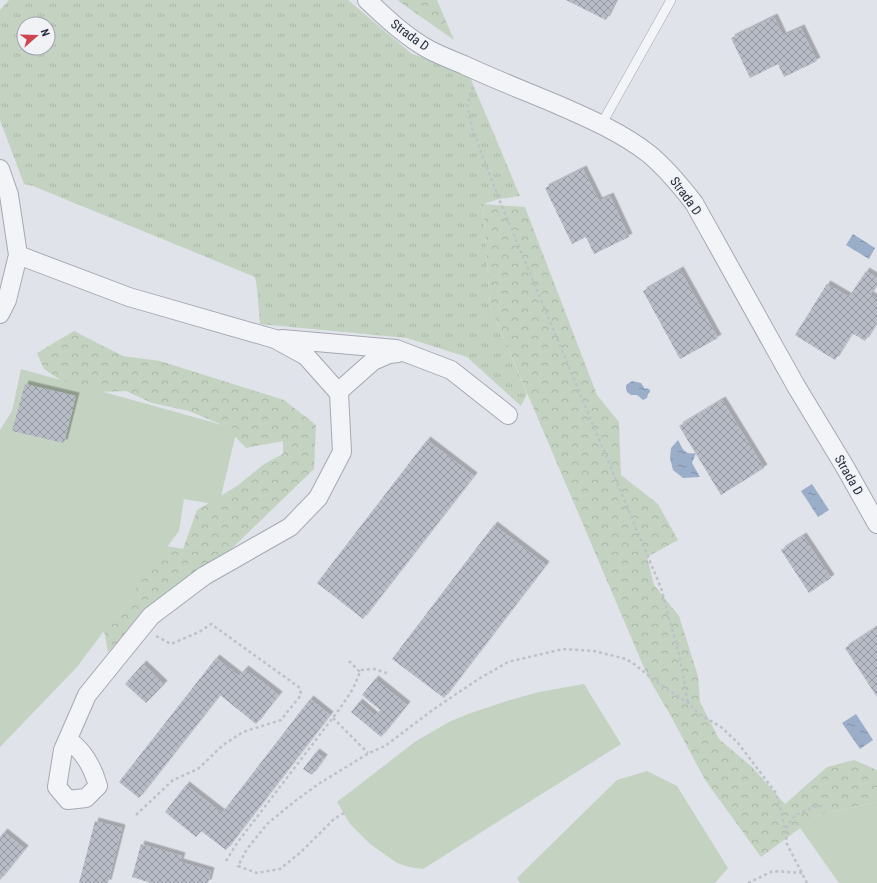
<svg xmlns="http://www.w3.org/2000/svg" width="877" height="883" font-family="'Roboto Condensed',sans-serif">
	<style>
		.grass { fill: url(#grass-tufts); fill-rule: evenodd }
		.forest { fill: url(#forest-crowns) }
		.park { fill: #c4d3c1 }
		.water { fill: url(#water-ripples) }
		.building { fill: url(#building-cross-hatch); filter: url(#shadow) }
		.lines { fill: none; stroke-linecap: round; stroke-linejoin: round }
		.lane-casing { stroke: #a5a9b3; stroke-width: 10 }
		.street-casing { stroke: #a5a9b3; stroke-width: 20 }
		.path { stroke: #bec1c8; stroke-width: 2.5; stroke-dasharray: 3 3; stroke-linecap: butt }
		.lane { stroke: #f3f4f7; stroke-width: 9 }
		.street { stroke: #f3f4f7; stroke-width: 18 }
		.labels { text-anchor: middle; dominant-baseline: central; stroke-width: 3.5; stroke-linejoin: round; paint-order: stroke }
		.street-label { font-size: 13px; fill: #292f41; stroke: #f0f2f6 }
	</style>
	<defs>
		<pattern id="grass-tufts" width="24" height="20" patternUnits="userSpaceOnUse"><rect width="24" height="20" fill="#c4d3c1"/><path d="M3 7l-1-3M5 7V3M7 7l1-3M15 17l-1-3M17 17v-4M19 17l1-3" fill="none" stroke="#a8b5a7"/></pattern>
		<pattern id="forest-crowns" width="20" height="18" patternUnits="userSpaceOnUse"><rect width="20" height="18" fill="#c4d3c1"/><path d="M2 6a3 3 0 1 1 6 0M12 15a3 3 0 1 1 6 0" fill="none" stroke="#a8b5a7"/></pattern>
		<pattern id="water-ripples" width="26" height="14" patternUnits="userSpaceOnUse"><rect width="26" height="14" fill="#9baec9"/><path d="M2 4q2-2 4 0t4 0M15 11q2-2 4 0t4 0" fill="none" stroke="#7e8ea5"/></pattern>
		<pattern id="building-cross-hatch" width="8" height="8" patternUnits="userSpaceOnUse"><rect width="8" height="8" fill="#b7bcc6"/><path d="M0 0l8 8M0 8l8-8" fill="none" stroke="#9599a2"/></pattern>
		<filter id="shadow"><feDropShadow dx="3.5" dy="-3.5" stdDeviation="0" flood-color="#0004"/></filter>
	</defs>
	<rect width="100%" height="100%" fill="#e0e3e9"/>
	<!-- grass -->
	<path class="grass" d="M9,0H348L412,54L467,70L520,196L499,199L483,204L490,306L527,394L521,406L467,357L407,338L260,324L257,288L255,277L33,186L24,184L0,120V10ZM24,24H48V48H24Z"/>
	<!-- forest -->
	<g class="forest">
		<polygon points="397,0 437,0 454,40"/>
		<polygon points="483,204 525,207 597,395 619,422 621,475 658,504 678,540 647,557 654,585 679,616 698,676 700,702 719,739 752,767 785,804 827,767 854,760 877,770 877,802 818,815 761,857 705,780 673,720 648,677 490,306"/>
		<polygon points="74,331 123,356 160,361 284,400 316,425 314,469 222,558 161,597 108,652 101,615 167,546 183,549 197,510 237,486 264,464 283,454 283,441 246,448 225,426 189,411 152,403 126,391 99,392 68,385 44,369 37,353"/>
	</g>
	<!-- park -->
	<g class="park">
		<polygon points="21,369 237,429 219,505 184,499 179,531 77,667 0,747 0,430 12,411"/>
		<polygon points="584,684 621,744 423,869 409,867 397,863 370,844 350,824 337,802 416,741 451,721 468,714 510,700 539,692"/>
		<polygon points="647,771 677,786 728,868 715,883 520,883 517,878 617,780"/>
		<polygon points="877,802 877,883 839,883 800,828 818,815"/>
	</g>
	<!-- water -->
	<g class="water">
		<polygon points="853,234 875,248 869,259 846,245"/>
		<polygon points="632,381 641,383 645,389 647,388 650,390 650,392 648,394 647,398 643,400 637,395 631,395 627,392 626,388 626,385"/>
		<path d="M678,440C683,449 684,455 696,453L692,463L700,477L683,478L673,470L670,458L671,448Z"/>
		<polygon points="812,484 829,510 818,517 801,491"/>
		<polygon points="856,714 873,740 860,749 842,723"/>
	</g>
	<!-- building -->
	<g class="building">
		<polygon points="566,0 616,0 606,20"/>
		<polygon points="774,17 783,36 801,28 817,61 784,77 778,64 750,78 731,38"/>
		<polygon points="583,169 599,201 610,196 629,237 594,254 586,237 572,244 545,188"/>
		<polygon points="680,270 718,338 680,359 643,291"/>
		<polygon points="866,271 877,278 877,283 870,295 877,299 877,322 865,341 852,333 835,360 795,335 827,284 849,297"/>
		<polygon points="25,384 76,396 64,443 12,431"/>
		<polygon points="722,400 764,468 721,495 679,426"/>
		<polygon points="427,440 474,476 363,619 317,583"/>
		<polygon points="494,525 546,565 444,698 392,659"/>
		<polygon points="803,536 831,578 809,593 781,550"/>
		<polygon points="877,627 877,697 845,648"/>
		<polygon points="216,658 239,676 245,669 279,695 256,724 220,695 139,798 119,782"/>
		<polygon points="143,664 164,684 146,703 125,684"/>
		<polygon points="375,679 407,705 381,737 351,712 359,702 375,716 380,710 362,695"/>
		<polygon points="310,699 330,715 226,850 201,831 196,837 165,812 186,785 222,813"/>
		<polygon points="316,752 324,758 312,775 303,769"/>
		<polygon points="95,821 122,828 108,883 79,883"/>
		<polygon points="4,832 25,849 0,880 0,837"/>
		<polygon points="141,844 182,856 180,862 211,871 208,883 151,883 132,877"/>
	</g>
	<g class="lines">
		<defs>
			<polyline id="lane" points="601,125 671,0"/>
			<g id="street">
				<path d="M367,0C386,18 405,36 428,49C439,55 452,60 464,65C494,79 525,91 556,104C588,118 621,132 649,154C666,168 680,185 694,203L796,386L845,467L877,524"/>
				<polyline points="0,169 9,195 18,255 7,300 0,314"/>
				<path d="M18,255L129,297L275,339L306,356L339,393L342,452L318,498L290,527L204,576L151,616L87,695L63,750L57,787L68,800L86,798L98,786C93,768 84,751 68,740"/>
				<polyline points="282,339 396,349 451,370 508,415"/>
				<polyline points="338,392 373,361 389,354 398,353"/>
			</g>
		</defs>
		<!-- lane casing -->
		<use href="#lane" class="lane-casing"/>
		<!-- street casing -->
		<use href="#street" class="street-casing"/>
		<!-- path -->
		<g class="path">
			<polyline points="473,87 467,105 472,128 499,199 661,588 679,654 688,703"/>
			<polyline points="349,661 360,672"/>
			<polyline points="333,718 368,753"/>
			<polyline points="344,813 334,819 301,852 280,869 257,873 238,866 247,849 267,824 295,801 320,783 369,753 385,746 434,709 477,680 508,662 563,649 594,651 626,659 634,664 654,680 688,703 699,714 721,727 738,743 776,793 781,811 785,830"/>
			<polyline points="136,815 173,780 198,769 223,745 243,732 281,720 301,695 300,688 211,624 199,632 171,644 156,636"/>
			<polyline points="226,861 237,843 338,711 353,689 360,672 362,670 374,669 387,673"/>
			<polyline points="748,883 773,871 802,873"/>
			<polyline points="807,883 787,844 785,830 795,815 817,806 822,806"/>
		</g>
		<!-- lane -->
		<use href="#lane" class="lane"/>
		<!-- street -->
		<use href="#street" class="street"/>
	</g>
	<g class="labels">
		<!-- street labels -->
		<g class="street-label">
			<text transform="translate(410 35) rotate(36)">Strada D</text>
			<text transform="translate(686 196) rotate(54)">Strada D</text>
			<text transform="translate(849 475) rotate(60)">Strada D</text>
		</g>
	</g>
	<!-- north arrow -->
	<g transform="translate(36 36) rotate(70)"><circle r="19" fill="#f0f2f6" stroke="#a0a4ae"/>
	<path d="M0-3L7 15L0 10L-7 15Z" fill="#ce454f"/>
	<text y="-6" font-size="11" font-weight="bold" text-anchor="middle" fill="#292f41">N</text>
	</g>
</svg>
